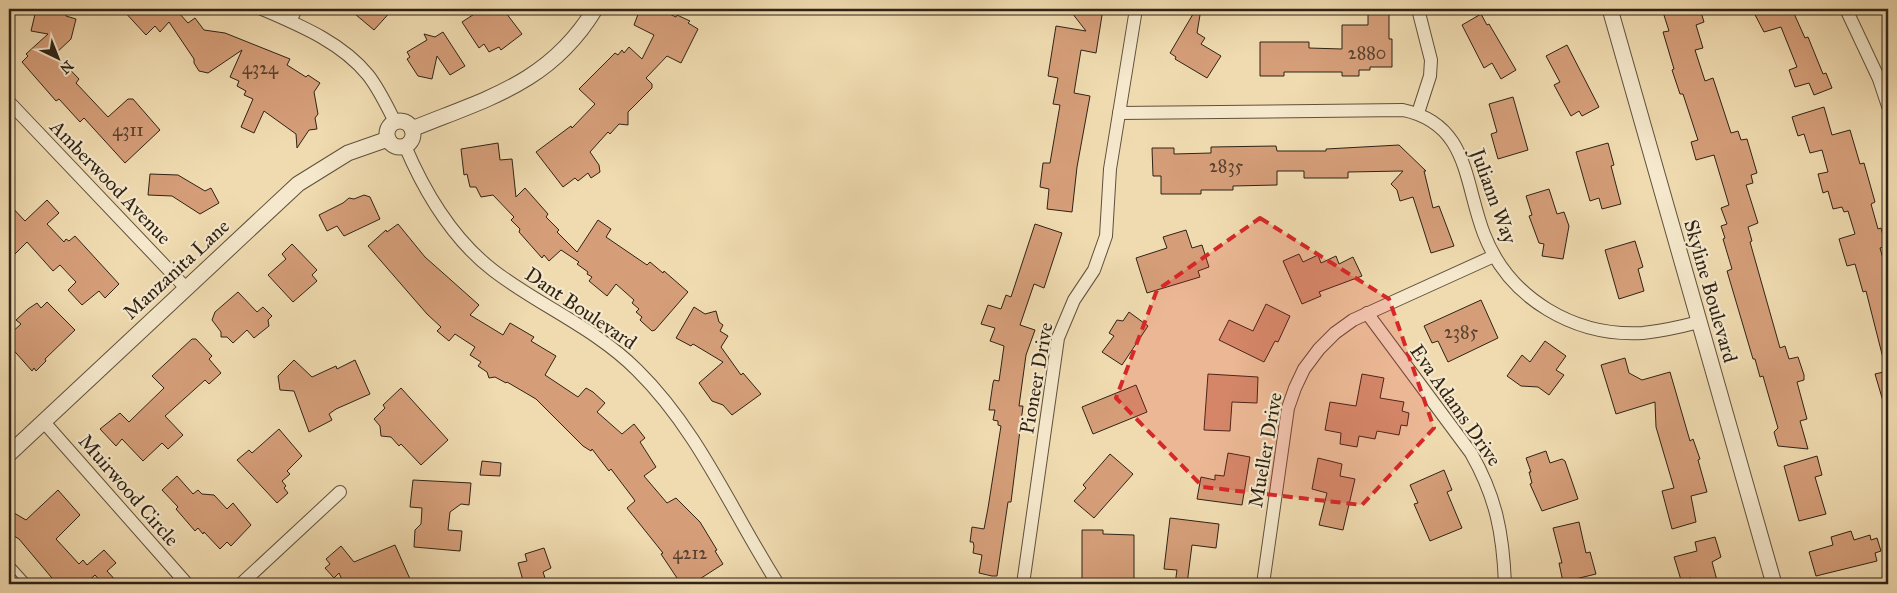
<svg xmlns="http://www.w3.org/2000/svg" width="1897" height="593" font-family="'IM FELL Great Primer',serif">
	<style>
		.building { fill: #d59e79; stroke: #2f2316 }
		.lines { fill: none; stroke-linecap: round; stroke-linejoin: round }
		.service-casing { stroke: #5f513c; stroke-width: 8 }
		.minor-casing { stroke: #5f513c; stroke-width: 14 }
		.tertiary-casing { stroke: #5f513c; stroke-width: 17 }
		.service { stroke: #f5e8cc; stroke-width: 6 }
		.minor { stroke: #f5e8cc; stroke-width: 12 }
		.tertiary { stroke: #f5e8cc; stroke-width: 15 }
		.marked { fill: #d62828; fill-opacity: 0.2; stroke: #d62828; stroke-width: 4; stroke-dasharray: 10 6; stroke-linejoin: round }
		.labels { text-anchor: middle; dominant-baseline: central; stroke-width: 4.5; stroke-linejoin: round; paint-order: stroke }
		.number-label { font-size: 18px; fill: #58422f }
		.street-label { font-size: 20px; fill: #2f2316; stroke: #f5e8cc }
	</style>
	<rect width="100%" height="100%" fill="#f0dbb0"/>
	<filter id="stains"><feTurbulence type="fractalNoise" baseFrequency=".004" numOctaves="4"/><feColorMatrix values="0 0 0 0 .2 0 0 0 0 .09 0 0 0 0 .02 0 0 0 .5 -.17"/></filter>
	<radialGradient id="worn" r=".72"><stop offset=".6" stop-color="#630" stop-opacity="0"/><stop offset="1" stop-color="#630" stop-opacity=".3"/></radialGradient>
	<!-- building -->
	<g class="building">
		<polygon points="43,9 67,9 66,16 76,19 71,39 55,54 79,79 76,83 108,117 128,99 133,99 160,130 125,163 84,118 80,122 59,99 56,101 22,62 28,56 26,54 48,34 31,31 36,10 42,11"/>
		<polygon points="122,9 184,9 179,13 188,23 195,18 204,30 225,33 290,59 287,65 306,77 308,75 320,83 314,92 318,114 315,118 317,129 309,130 297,148 296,134 264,111 254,133 241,127 253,99 244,95 246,91 237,86 239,81 230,77 242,50 208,73 199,71 194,63 194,59 169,22 160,32 155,26 146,35"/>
		<polygon points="349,9 393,9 374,30"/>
		<polygon points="482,9 503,9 522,34 501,50 499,47 489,52 484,44 479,48 462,22"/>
		<polygon points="640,9 659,9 676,17 677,15 690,21 688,23 698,29 681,63 667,56 646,78 652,84 652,88 628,112 628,125 619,124 610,134 608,132 590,152 599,165 600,172 591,178 588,173 578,181 575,178 563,187 536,152 571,126 572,128 595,104 579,89 615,53 618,55 622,50 624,53 629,47 642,59 654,35 634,25"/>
		<polygon points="1069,9 1103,9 1096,53 1081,50 1074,93 1090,96 1077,167 1072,212 1047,209 1049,189 1040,187 1043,163 1050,163 1060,105 1053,104 1058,78 1048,76 1056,26 1086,31"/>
		<polygon points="1196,9 1201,9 1197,33 1205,38 1201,44 1221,56 1207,78 1175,59 1176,57 1170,53"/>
		<polygon points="1368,9 1389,9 1389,39 1392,39 1392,67 1370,67 1370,70 1359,70 1359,76 1342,76 1342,72 1284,72 1284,76 1260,76 1260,42 1309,42 1309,48 1342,49 1342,25 1368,25"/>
		<polygon points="1662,9 1700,9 1704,22 1696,25 1703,48 1695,50 1705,81 1713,78 1731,133 1738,131 1741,140 1747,139 1757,173 1751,175 1753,183 1746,185 1758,223 1748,227 1752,241 1750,242 1780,348 1785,346 1789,359 1798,357 1804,375 1804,380 1797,382 1807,419 1800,421 1808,449 1778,446 1774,432 1778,428 1767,390 1763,376 1760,377 1755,359 1753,359 1727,271 1732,269 1723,239 1725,238 1721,226 1727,224 1721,208 1729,205 1714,155 1696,160 1691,142 1698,140 1683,94 1680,94 1672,70 1674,69 1663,32 1669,31"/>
		<polygon points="1752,9 1792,9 1805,38 1808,37 1823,74 1826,73 1832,88 1814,95 1809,83 1795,87 1789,70 1797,67 1781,27 1764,32"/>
		<polygon points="1481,14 1487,25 1489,24 1516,70 1501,79 1492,63 1484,68 1462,25"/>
		<polygon points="443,32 465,66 450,75 437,56 432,79 418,76 407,59 410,57 407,52 427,40 424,34 435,37"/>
		<polygon points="1567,45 1599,107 1582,116 1579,111 1571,116 1554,85 1560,82 1546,56"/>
		<polygon points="1513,97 1528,150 1498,159 1491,134 1497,132 1489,104"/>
		<polygon points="1824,107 1832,135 1850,130 1860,164 1864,163 1875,202 1871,204 1878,229 1881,228 1886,246 1880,248 1888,276 1888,361 1884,362 1866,291 1863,292 1855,264 1847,266 1839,239 1855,234 1848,211 1844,212 1842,207 1833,209 1828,191 1823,193 1818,174 1828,172 1822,150 1810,153 1804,134 1798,136 1792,117"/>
		<polygon points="498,143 500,160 512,159 516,197 525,188 548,214 546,217 559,230 557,232 577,252 598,220 611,229 606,237 647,265 650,262 663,273 664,271 688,292 655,330 652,331 642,322 640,320 642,317 636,312 639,309 632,303 634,300 616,284 607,296 589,281 592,277 587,274 588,272 577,264 579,262 561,250 549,261 544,255 542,258 519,232 520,229 511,220 514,217 493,195 481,197 476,187 470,187 467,174 464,175 461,149"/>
		<polygon points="1608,143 1614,165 1611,166 1621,204 1602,209 1599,198 1590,201 1576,152"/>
		<polygon points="1399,145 1426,171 1424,171 1433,208 1439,206 1454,246 1431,253 1413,197 1400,201 1397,190 1391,184 1403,171 1348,172 1348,178 1304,178 1304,171 1277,171 1277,185 1233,186 1233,190 1201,190 1201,194 1161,194 1161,176 1153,176 1152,148 1174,148 1174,154 1211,153 1211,147 1276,146 1277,151 1326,151 1326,149"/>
		<polygon points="150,174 178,175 205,191 211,188 219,203 200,214 172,196 148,195"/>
		<polygon points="1549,189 1557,214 1564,212 1569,226 1563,259 1542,256 1544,244 1539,243 1529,216 1532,215 1526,196"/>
		<polygon points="364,195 370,197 380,219 344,236 337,226 327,231 319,215 343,203 349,198 354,199"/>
		<polygon points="47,200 59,213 47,224 64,242 66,239 69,241 75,236 119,284 105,298 99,291 82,305 68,290 76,282 60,265 53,271 27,242 9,260 9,204 25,221"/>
		<polygon points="398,224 425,257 479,305 470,315 503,335 510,323 534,337 531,341 556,356 545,375 578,397 586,388 593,392 605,403 597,412 622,434 634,424 645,438 640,442 656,467 644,476 667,503 676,498 700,522 717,550 715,551 723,564 692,584 681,584 661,554 663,553 627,508 635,501 633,498 611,469 609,471 592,449 591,451 583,446 536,399 507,382 506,383 495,377 489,378 487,372 478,366 481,362 470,355 475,347 455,334 449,341 437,331 441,327 427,314 368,246 386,230 387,232"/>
		<polygon points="1035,224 1062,233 1044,288 1034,284 1020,325 1035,330 1026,355 1019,406 1023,406 1011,502 1008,502 997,576 992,576 979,573 982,555 973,553 974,546 973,542 970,542 972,527 984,529 988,508 1001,426 998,425 998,421 993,420 995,410 989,410 993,383 994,380 999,381 1004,346 990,341 995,328 981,324 988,305 1001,309 1006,295 1011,297"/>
		<polygon points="1186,230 1192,248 1202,245 1209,267 1198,271 1200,277 1147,293 1136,258 1167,248 1163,237"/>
		<polygon points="1635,241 1643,267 1638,269 1644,291 1619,299 1605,250"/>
		<polygon points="292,244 317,270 312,275 317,281 293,302 268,275 286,259 282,254"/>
		<polygon points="1299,254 1303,262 1318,255 1321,263 1336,256 1339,264 1353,257 1362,276 1319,292 1321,296 1302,304 1283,261"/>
		<polygon points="238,292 257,312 263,307 272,316 268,320 269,326 254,338 247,330 233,343 227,337 221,337 221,332 212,320 215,312"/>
		<polygon points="1481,300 1498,338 1448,362 1438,341 1432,343 1424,326"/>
		<polygon points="47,302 75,330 45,359 46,361 36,371 34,368 32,371 9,345 9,335 21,324 16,320 28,309 37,303 41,308"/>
		<polygon points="1266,304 1290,316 1278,342 1275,341 1264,362 1219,340 1229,320 1253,331"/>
		<polygon points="694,307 705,314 716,311 719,322 723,325 720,331 728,336 721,347 741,375 743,373 761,394 732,415 723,405 712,401 699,383 723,362 693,344 691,346 676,338"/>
		<polygon points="1129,312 1148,326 1122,365 1102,352 1114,336 1109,333 1117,320 1123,321"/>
		<polygon points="192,339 196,339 212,356 209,359 221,373 209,384 205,380 165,416 183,435 168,449 162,443 143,461 122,439 116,446 100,429 120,413 129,422 164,388 152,376"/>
		<polygon points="1545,341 1566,356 1556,370 1564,375 1549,395 1538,387 1521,386 1507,376 1522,355 1530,362"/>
		<polygon points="1625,358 1629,373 1642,380 1670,372 1690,441 1693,439 1700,459 1698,460 1707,492 1691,496 1696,522 1672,529 1662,491 1674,488 1656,427 1655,402 1616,414 1601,365"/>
		<polygon points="294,360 312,377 336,366 337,369 355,360 370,394 336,409 329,414 332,420 309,432 294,391 280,390 278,376"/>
		<polygon points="1888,371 1888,407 1885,408 1875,374"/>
		<polygon points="1208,374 1258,377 1257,403 1232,402 1230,431 1204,430"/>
		<polygon points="1362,374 1384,378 1380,398 1404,402 1402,411 1409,413 1407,426 1401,425 1399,435 1377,431 1375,439 1359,436 1357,447 1340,444 1341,433 1325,430 1330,402 1356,406"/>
		<polygon points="1136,385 1147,412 1093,434 1082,407"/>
		<polygon points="401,388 448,440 421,465 401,444 399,446 391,437 381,436 380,426 374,419 385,408 383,405"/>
		<polygon points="279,429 302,456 287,471 290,474 282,481 286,486 284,488 288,493 277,503 237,460 249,450 252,453"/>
		<polygon points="1546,451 1550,463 1562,459 1565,461 1578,499 1542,511 1530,484 1532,483 1529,472 1531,472 1526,458"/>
		<polygon points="1228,453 1250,457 1242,505 1197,499 1201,477 1215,480 1215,475 1224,476"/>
		<polygon points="1110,454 1133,474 1094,518 1074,501 1086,488 1083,485"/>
		<polygon points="1817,456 1822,475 1815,477 1826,514 1799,521 1784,466"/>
		<polygon points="1318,458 1342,464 1340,476 1355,479 1343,530 1319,525 1327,493 1312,489"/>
		<polygon points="482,461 501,463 500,476 480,475"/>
		<polygon points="1444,470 1452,490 1447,492 1462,528 1430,541 1414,504 1418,503 1410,485"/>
		<polygon points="177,476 193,494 198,490 202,494 214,495 227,509 233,503 251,525 231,546 227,542 220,549 204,532 203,534 198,528 195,531 176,509 178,507 162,490"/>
		<polygon points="413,480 471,483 469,505 461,504 450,512 448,530 462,531 460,551 414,547 415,530 421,524 422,508 410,507"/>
		<polygon points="58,490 80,515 56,539 79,564 83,560 87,565 104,550 116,563 107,571 119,584 103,584 95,575 85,584 57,584 19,539 9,533 9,510 26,520"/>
		<polygon points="1170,518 1219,524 1216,548 1192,545 1187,584 1175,584 1177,570 1164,569"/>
		<polygon points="1579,522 1586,553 1590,552 1596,574 1563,582 1559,563 1562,563 1553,528"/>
		<polygon points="1082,530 1103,530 1103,534 1134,535 1134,583 1082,582"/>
		<polygon points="1851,531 1854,540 1870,535 1871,540 1877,538 1881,551 1875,553 1877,561 1816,576 1809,552 1833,545 1831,537"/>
		<polygon points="1715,537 1721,557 1712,562 1718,584 1692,584 1691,578 1681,580 1674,557 1697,551 1695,542"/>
		<polygon points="395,545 410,579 398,584 394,580 385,584 344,584 339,573 334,578 325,568 330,564 326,559 341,546 354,562"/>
		<polygon points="544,548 551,568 543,572 547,584 524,584 518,563 527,561 525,554"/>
	</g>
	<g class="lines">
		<defs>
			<polyline id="service" points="9,563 28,584"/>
			<g id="minor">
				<path d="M262,9C299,25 341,42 368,75C379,89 387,106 395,122"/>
				<polyline points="1418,9 1431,60 1430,76 1418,113"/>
				<polyline points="1846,9 1879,79 1888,106"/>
				<polyline points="290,21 296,9"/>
				<polyline points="9,102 185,287"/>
				<path d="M1119,113L1403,110C1469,124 1464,182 1484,234C1509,299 1575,337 1643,333C1662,331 1680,327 1699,322"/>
				<path d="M405,146C425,193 452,239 494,271C540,306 595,328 637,370C699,431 732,512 778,584"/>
				<path d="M1367,313L1471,453C1496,497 1503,533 1505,584"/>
				<polyline points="43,421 187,584"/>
				<polyline points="241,584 340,492"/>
				<polyline points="1023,584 1058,338 1074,300 1094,270 1106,236 1110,169 1136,9"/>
				<polyline points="1263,584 1288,408 1295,388 1304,369 1319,349 1335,333 1353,320 1494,256"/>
			</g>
			<g id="tertiary">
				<polyline points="1610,9 1774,584"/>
				<circle cx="400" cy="134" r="13"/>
				<path d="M412,129C488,98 550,83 595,9"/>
				<polyline points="9,454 298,184 348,153 388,139"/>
			</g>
		</defs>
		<!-- service casing -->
		<use href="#service" class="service-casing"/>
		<!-- minor casing -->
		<use href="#minor" class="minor-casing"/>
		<!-- tertiary casing -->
		<use href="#tertiary" class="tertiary-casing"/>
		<!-- service -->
		<use href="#service" class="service"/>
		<!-- minor -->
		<use href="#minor" class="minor"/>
		<!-- tertiary -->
		<use href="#tertiary" class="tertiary"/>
	</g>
	<!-- marked area -->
	<path class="marked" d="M1260,218L1389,299L1434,428L1362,505L1203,487L1116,398L1157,290Z"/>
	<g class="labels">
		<!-- number labels -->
		<g class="number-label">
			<text x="1367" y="53">2880</text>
			<text x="260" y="68">4324</text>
			<text x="128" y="130">4311</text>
			<text x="1226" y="166">2835</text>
			<text x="1461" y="332">2385</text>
			<text x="690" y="553">4212</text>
		</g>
		<!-- street labels -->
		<g class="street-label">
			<text transform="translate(111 182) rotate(46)">Amberwood Avenue</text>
			<text transform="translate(1494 196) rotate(70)">Juliann Way</text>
			<text transform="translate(176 269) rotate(-43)">Manzanita Lane</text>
			<text transform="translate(1711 291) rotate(74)">Skyline Boulevard</text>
			<text transform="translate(581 308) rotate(34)">Dant Boulevard</text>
			<text transform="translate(1036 378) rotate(-80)">Pioneer Drive</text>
			<text transform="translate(1456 405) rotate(55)">Eva Adams Drive</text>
			<text transform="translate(1265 450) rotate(-80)">Mueller Drive</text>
			<text transform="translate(129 490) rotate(49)">Muirwood Circle</text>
		</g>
	</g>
	<!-- margin -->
	<rect width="1897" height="593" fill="none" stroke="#f0dbb0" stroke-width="30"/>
	<rect x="10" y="10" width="1877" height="573" fill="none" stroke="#2f2316" stroke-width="2.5"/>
	<rect x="15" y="15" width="1867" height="563" fill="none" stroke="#2f2316"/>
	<!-- north arrow -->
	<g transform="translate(58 58) rotate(137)" stroke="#f5e8cc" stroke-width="4" paint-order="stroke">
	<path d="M0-4L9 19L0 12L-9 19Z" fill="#2f2316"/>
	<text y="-8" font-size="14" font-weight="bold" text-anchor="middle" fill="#2f2316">N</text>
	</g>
	<rect width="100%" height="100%" filter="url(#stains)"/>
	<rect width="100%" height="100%" fill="url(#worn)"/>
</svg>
